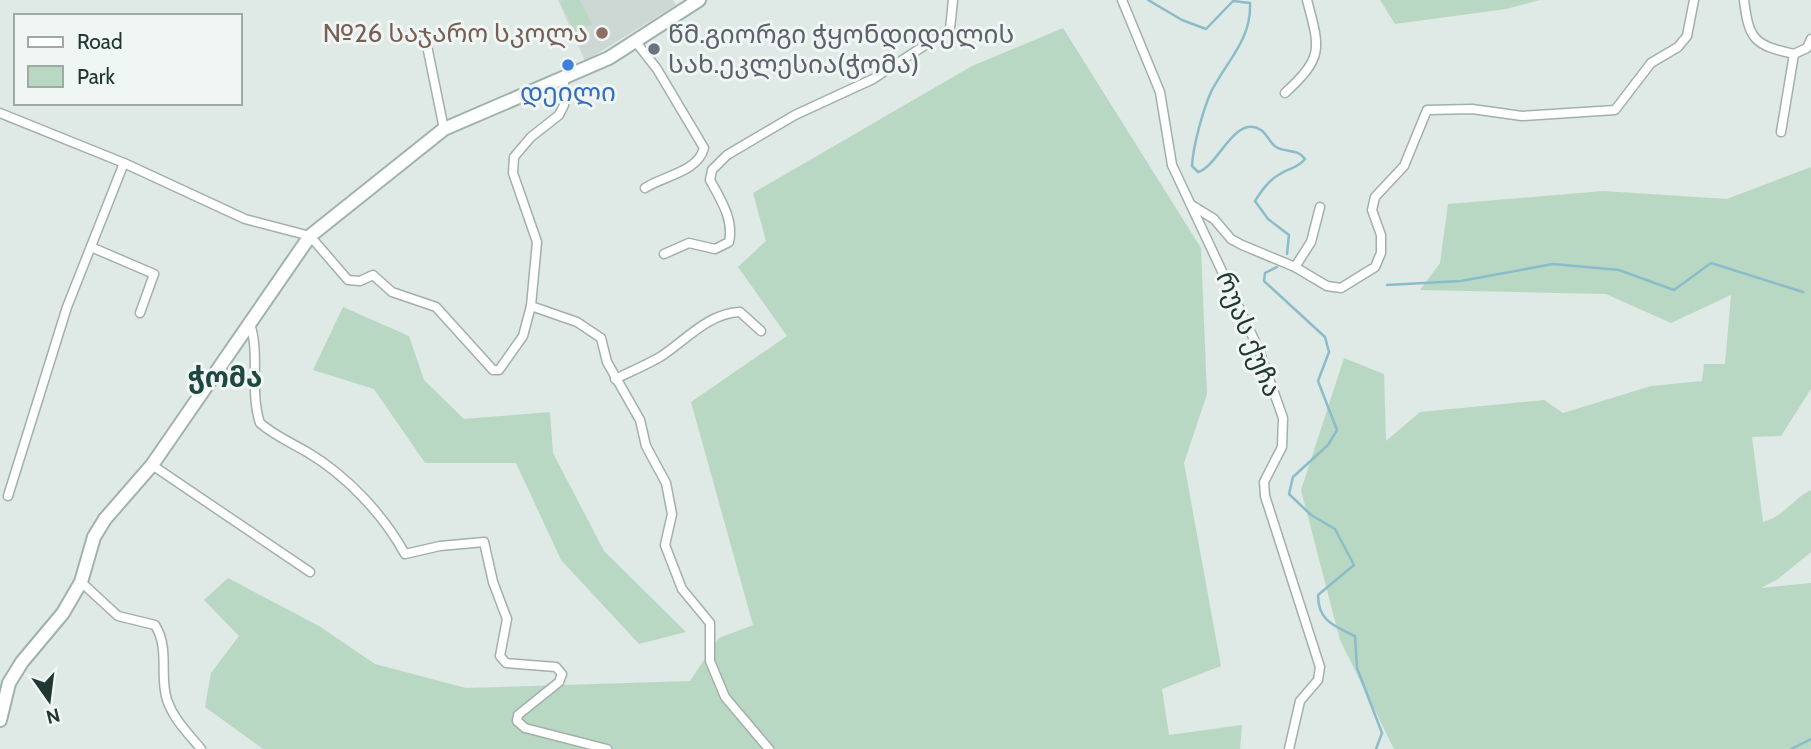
<svg xmlns="http://www.w3.org/2000/svg" width="1811" height="749" font-family="Cabin,'Noto Sans Georgian',sans-serif">
	<style>
		.built { fill: #cdd8d4 }
		.green { fill: #b9d8c4 }
		.lines { fill: none; stroke-linecap: round; stroke-linejoin: round }
		.stream { stroke: #8bbcca; stroke-width: 2.5 }
		.street-casing { stroke: #a2b0ac; stroke-width: 11 }
		.secondary-casing { stroke: #9fb3ad; stroke-width: 16 }
		.street { stroke: #fff; stroke-width: 8 }
		.secondary { stroke: #fff; stroke-width: 12 }
		.education-dot { fill: #8d6e63; stroke: #eff6f3; stroke-width: 2.5 }
		.worship-dot { fill: #6b7280; stroke: #eff6f3; stroke-width: 2.5 }
		.shop-dot { fill: #3f7fe0; stroke: #eff6f3; stroke-width: 2.5 }
		.labels { text-anchor: middle; dominant-baseline: central; stroke-width: 6; stroke-linejoin: round; paint-order: stroke }
		.education-label { font-size: 26px; fill: #785e54; stroke: #eff6f3; text-anchor: end }
		.worship-label { font-size: 26px; fill: #5b616d; stroke: #eff6f3; text-anchor: start }
		.shop-label { font-size: 26px; fill: #366cbe; stroke: #eff6f3 }
		.street-label { font-size: 26px; fill: #213733; stroke: #eff6f3 }
		.neighbourhood-label { font-size: 28px; font-weight: bold; fill: #1f4740; stroke: #eff6f3 }
	</style>
	<rect width="100%" height="100%" fill="#dfe9e5"/>
	<!-- built -->
	<polygon class="built" points="558,0 673,0 676,5 585,61"/>
	<!-- green -->
	<g class="green">
		<polygon points="564,0 580,0 592,24 575,32 560,2"/>
		<polygon points="1380,0 1540,0 1506,9 1395,24"/>
		<polygon points="1063,28 1201,248 1207,394 1184,463 1221,666 1162,689 1169,735 1242,725 1240,749 263,749 205,707 211,673 239,636 204,600 228,578 319,626 375,664 466,688 690,681 719,638 753,625 691,402 787,336 738,267 766,241 753,193 972,66"/>
		<path d="M1811,167V389L1781,436L1752,437L1763,522C1785,516 1791,500 1811,490V552L1778,579L1761,588L1811,583V749H1394L1340,640L1301,490L1344,358L1384,374L1386,441L1420,412L1544,400L1563,413L1651,386L1702,381L1704,364H1725L1731,295L1671,323L1606,294L1420,290L1440,263L1448,204L1603,191L1727,199Z"/>
		<polygon points="343,307 409,336 424,380 464,419 550,412 553,453 604,551 686,632 639,644 561,560 516,463 425,463 374,389 313,370"/>
	</g>
	<g class="lines">
		<!-- stream -->
		<g class="stream">
			<path d="M1148,0L1182,20L1206,29L1233,1L1250,3C1252,39 1226,62 1211,92C1203,110 1193,146 1192,166L1198,172C1218,167 1235,113 1261,130C1267,134 1270,143 1276,147C1286,153 1297,148 1305,159C1297,169 1290,167 1280,174C1269,180 1262,190 1255,201L1268,219L1289,235L1287,254"/>
			<path d="M1277,267L1265,273L1264,281L1325,337L1329,352L1318,381L1337,430L1328,445L1293,477L1289,494L1311,515L1335,529L1354,565L1318,595C1318,621 1334,626 1355,636L1357,668L1382,733L1376,749"/>
			<polyline points="1387,285 1461,281 1553,264 1619,270 1674,290 1711,263 1803,292"/>
			<polyline points="1791,749 1811,739"/>
		</g>
		<defs>
			<g id="street">
				<polyline points="1122,0 1160,92 1172,165 1259,350 1283,418 1282,447 1264,482 1265,496 1320,667 1318,680 1300,701 1289,749"/>
				<path d="M1744,0C1749,40 1754,45 1794,54"/>
				<polyline points="425,36 444,129"/>
				<path d="M636,42L657,69L704,148C698,172 663,176 645,188"/>
				<polyline points="564,77 564,105 559,115 531,137 514,157 513,173 537,242 531,306 577,322 601,338 607,362 640,420 646,446 666,483 672,514 665,545 682,589 710,623 710,661 725,697 769,749"/>
				<path d="M1285,93C1324,57 1320,49 1307,0"/>
				<polyline points="0,113 124,163 245,219 310,236 348,280 360,281 373,275 392,292 436,307 493,370 499,370 523,336 531,306"/>
				<polyline points="1781,132 1794,54 1807,48 1811,39"/>
				<polyline points="1193,206 1214,219 1231,239 1242,245 1295,267 1327,286 1341,288 1375,267 1381,253 1381,235 1372,210 1375,197 1404,166 1427,110 1472,109 1522,116 1615,110 1651,63 1678,47 1687,36 1694,0"/>
				<polyline points="91,247 154,274 140,313"/>
				<path d="M664,254L689,243L715,249L729,242C734,220 721,200 710,180L712,170L727,155L795,115L873,79L950,29L953,0"/>
				<polyline points="1295,267 1311,242 1320,207"/>
				<path d="M249,321C261,352 249,390 260,423C275,436 290,442 307,452C346,475 383,514 405,554L440,546L484,542L493,582L507,619L500,656L506,663L556,667L562,674L559,682L518,715L517,721L525,728L607,749"/>
				<path d="M615,379C630,372 646,365 660,357C685,341 708,313 740,312L761,331"/>
				<polyline points="152,465 310,572"/>
				<polyline points="8,496 67,307 124,163"/>
				<path d="M81,582L118,616L155,625C170,649 159,675 167,700C174,720 188,733 201,749"/>
			</g>
			<polyline id="secondary" points="0,720 9,683 22,662 63,613 81,582 94,537 105,519 152,465 310,236 444,129 609,58 699,0"/>
		</defs>
		<!-- street casing -->
		<use href="#street" class="street-casing"/>
		<!-- secondary casing -->
		<use href="#secondary" class="secondary-casing"/>
		<!-- street -->
		<use href="#street" class="street"/>
		<!-- secondary -->
		<use href="#secondary" class="secondary"/>
	</g>
	<!-- markers -->
	<circle class="education-dot" cx="602" cy="33" r="7"/>
	<circle class="worship-dot" cx="654" cy="49" r="7"/>
	<circle class="shop-dot" cx="568" cy="65" r="7"/>
	<g class="labels">
		<!-- education labels -->
		<g class="education-label">
			<text x="588" y="33">№26 საჯარო სკოლა</text>
		</g>
		<!-- worship labels -->
		<g class="worship-label">
			<text x="668" y="34">წმ.გიორგი ჭყონდიდელის<tspan x="668" dy="30">სახ.ეკლესია(ჭომა)</tspan></text>
		</g>
		<!-- shop labels -->
		<g class="shop-label">
			<text x="568" y="92">დეილი</text>
		</g>
		<!-- street labels -->
		<g class="street-label">
			<text transform="translate(1249 334) rotate(68)">რუას ქუჩა</text>
		</g>
		<!-- neighbourhood labels -->
		<g class="neighbourhood-label">
			<text x="225" y="377">ჭომა</text>
		</g>
	</g>
	<!-- legend -->
	<rect x="14" y="14" width="228" height="91" fill="#eff6f3" stroke="#9daaa6" stroke-width="2"/>
	<rect x="28" y="37" width="35" height="10" fill="#ffffff" stroke="#9daaa6" stroke-width="2"/>
	<text x="77" y="49" font-size="21" fill="#213733">Road</text>
	<rect x="28" y="66" width="35" height="21" fill="#b9d8c4" stroke="#9daaa6" stroke-width="2"/>
	<text x="77" y="84" font-size="21" fill="#213733">Park</text>
	<!-- north arrow -->
	<g transform="translate(49 700) rotate(166)" stroke="#eff6f3" stroke-width="5" paint-order="stroke">
	<path d="M0-5L12 26L0 18L-12 26Z" fill="#213733"/>
	<text y="-10" font-size="19" font-weight="bold" text-anchor="middle" fill="#213733">N</text>
	</g>
</svg>
